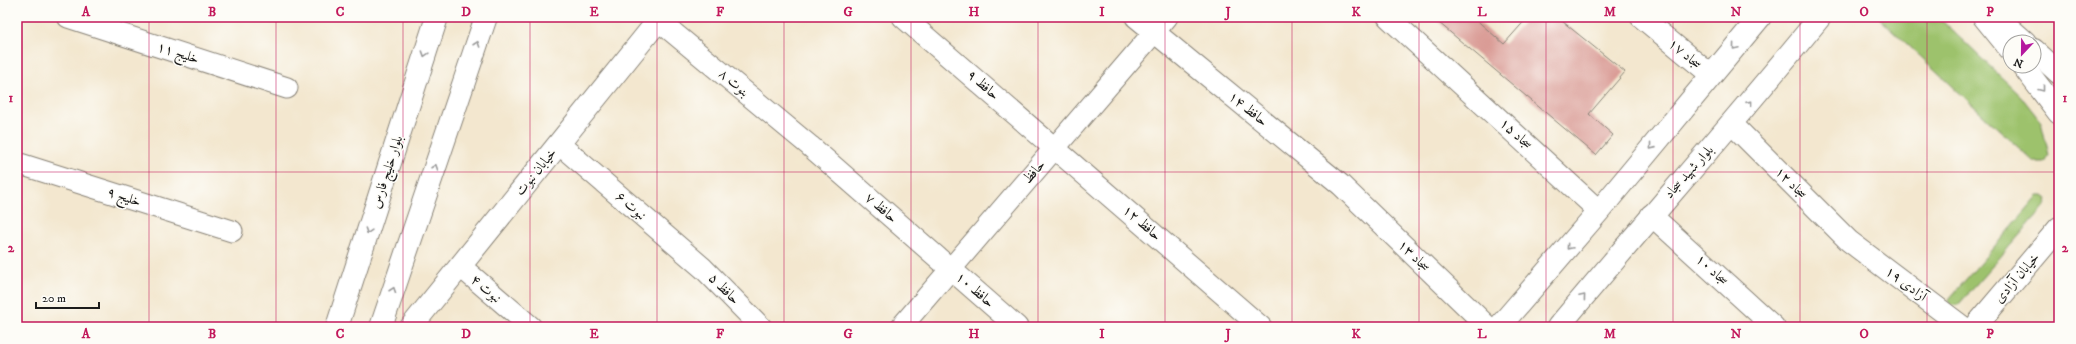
<svg xmlns="http://www.w3.org/2000/svg" width="2076" height="344" font-family="'IM FELL DW Pica',Amiri,serif">
	<style>
		.green { fill: #9dc26c; stroke: #5c6f44 }
		.building { fill: #da9c96 }
		.lines { fill: none; stroke-linecap: round; stroke-linejoin: round }
		.minor-casing { stroke: #888276; stroke-width: 23 }
		.tertiary-casing { stroke: #888276; stroke-width: 24 }
		.secondary-casing { stroke: #888276; stroke-width: 24 }
		.primary-casing { stroke: #888276; stroke-width: 24 }
		.minor { stroke: #fff; stroke-width: 21 }
		.tertiary { stroke: #fff; stroke-width: 22 }
		.secondary { stroke: #fff; stroke-width: 22 }
		.primary { stroke: #fff; stroke-width: 22 }
		.oneway { stroke: #999 }
		.grid { fill: none; stroke: #c2185b; stroke-width: 1; stroke-opacity: 0.55 }
		.labels { text-anchor: middle; dominant-baseline: central; stroke-width: 3; stroke-linejoin: round; paint-order: stroke }
		.street-label { font-size: 14px; fill: #1c1c1c; stroke: #fdfcf7 }
		.neatline { fill: none; stroke: #c2185b; stroke-width: 1.5 }
		.grid-label { font-size: 13px; text-anchor: middle; font-weight: bold; fill: #c2185b }
	</style>
	<rect width="100%" height="100%" fill="#fdfcf7"/>
	<filter id="ink" filterUnits="userSpaceOnUse"><feTurbulence type="fractalNoise" baseFrequency=".025" numOctaves="2"/><feDisplacementMap in="SourceGraphic" scale="8" xChannelSelector="R" yChannelSelector="G"/><feConvolveMatrix kernelMatrix="1 2 1 2 8 2 1 2 1" color-interpolation-filters="sRGB"/></filter>
	<filter id="wash" filterUnits="userSpaceOnUse"><feTurbulence type="fractalNoise" baseFrequency=".012" numOctaves="4" result="noise"/><feDisplacementMap in="SourceGraphic" scale="16" xChannelSelector="R" yChannelSelector="G"/><feGaussianBlur stdDeviation="0.9" result="paint"/><feColorMatrix in="noise" values="0 0 0 0 0 0 0 0 0 0 0 0 0 0 0 0 0 1.4 0 .05"/><feComposite in="paint" operator="in"/></filter>
	<g filter="url(#wash)">
		<rect width="100%" height="100%" fill="#f3e7cf"/>
		<!-- green -->
		<g class="green">
			<polygon points="1878,17 1938,17 2020,95 2041,122 2049,155 2045,162 2034,162"/>
			<polygon points="2038,196 2044,196 2048,199 2046,205 1958,305 1952,306 1949,303 1949,299"/>
		</g>
		<g id="blocks">
			<!-- building -->
			<polygon class="building" points="1432,17 1473,17 1504,44 1528,17 1557,17 1625,72 1589,114 1613,135 1596,155"/>
		</g>
	</g>
	<g filter="url(#ink)">
		<use href="#blocks" fill-opacity="0" stroke="#888276" stroke-width="1"/>
		<g class="lines">
			<defs>
				<g id="minor">
					<polyline points="68,17 287,88"/>
					<polyline points="903,17 1261,327"/>
					<polyline points="1136,17 1341,185 1488,327"/>
					<polyline points="1388,17 1599,211"/>
					<polyline points="1641,17 1711,75"/>
					<polyline points="658,20 810,146 1017,327"/>
					<polyline points="1732,124 1849,241 1963,327"/>
					<polyline points="559,144 703,268 761,327"/>
					<polyline points="17,163 232,231"/>
					<polyline points="1651,215 1774,327"/>
					<polyline points="460,266 531,327"/>
					<polyline points="901,327 1167,17"/>
				</g>
				<g id="tertiary">
					<polyline points="1499,327 1599,211 1760,17"/>
					<path d="M1558,327C1645,223 1734,122 1820,17"/>
				</g>
				<g id="secondary">
					<polyline points="337,327 437,17"/>
					<polyline points="381,327 486,17"/>
					<polyline points="411,327 661,17"/>
					<polyline points="1975,327 2059,228"/>
				</g>
				<g id="primary">
					<polyline points="1984,17 2010,49"/>
					<polyline points="1999,19 2025,42"/>
					<polyline points="2034,50 2059,73"/>
					<polyline points="2023,66 2059,113"/>
				</g>
			</defs>
			<!-- minor casing -->
			<use href="#minor" class="minor-casing"/>
			<!-- tertiary casing -->
			<use href="#tertiary" class="tertiary-casing"/>
			<!-- secondary casing -->
			<use href="#secondary" class="secondary-casing"/>
			<!-- primary casing -->
			<use href="#primary" class="primary-casing"/>
			<!-- minor -->
			<use href="#minor" class="minor"/>
			<!-- tertiary -->
			<use href="#tertiary" class="tertiary"/>
			<!-- secondary -->
			<use href="#secondary" class="secondary"/>
			<!-- primary -->
			<use href="#primary" class="primary"/>
		</g>
		<!-- one-way arrows -->
		<defs><path id="oneway-chevron" d="M-2-3.5L2.5 0L-2 3.5" fill="none" stroke-width="1.6" stroke-linecap="round" stroke-linejoin="round"/></defs>
		<g class="oneway">
			<use href="#oneway-chevron" transform="translate(477 44) rotate(-71)"/>
			<use href="#oneway-chevron" transform="translate(1735 47) rotate(130)"/>
			<use href="#oneway-chevron" transform="translate(425 54) rotate(108)"/>
			<use href="#oneway-chevron" transform="translate(2042 89) rotate(52)"/>
			<use href="#oneway-chevron" transform="translate(1750 103) rotate(-51)"/>
			<use href="#oneway-chevron" transform="translate(1652 147) rotate(129)"/>
			<use href="#oneway-chevron" transform="translate(435 167) rotate(-71)"/>
			<use href="#oneway-chevron" transform="translate(368 231) rotate(108)"/>
			<use href="#oneway-chevron" transform="translate(1569 247) rotate(131)"/>
			<use href="#oneway-chevron" transform="translate(393 290) rotate(-71)"/>
			<use href="#oneway-chevron" transform="translate(1583 297) rotate(-50)"/>
		</g>
	</g>
	<!-- grid -->
	<path class="grid" d="M149,17V327M276,17V327M403,17V327M530,17V327M657,17V327M784,17V327M911,17V327M1038,17V327M1165,17V327M1292,17V327M1419,17V327M1546,17V327M1673,17V327M1800,17V327M1927,17V327M17,172H2059"/>
	<g class="labels">
		<!-- street labels -->
		<g class="street-label">
			<text transform="translate(178 53) rotate(18)">خلیج ۱۱</text>
			<text transform="translate(1685 54) rotate(40)">سجاد ۱۷</text>
			<text transform="translate(734 83) rotate(40)">بنوت ۸</text>
			<text transform="translate(983 85) rotate(41)">حافظ ۹</text>
			<text transform="translate(1248 109) rotate(39)">حافظ ۱۴</text>
			<text transform="translate(1516 134) rotate(42)">سجاد ۱۵</text>
			<text transform="translate(387 172) rotate(-72)">بلوار خلیج فارس</text>
			<text transform="translate(536 172) rotate(-51)">خیابان نبوت</text>
			<text transform="translate(1034 172) rotate(-49)">حافظ</text>
			<text transform="translate(1689 172) rotate(-48)">بلوار شهید سجاد</text>
			<text transform="translate(1791 183) rotate(45)">سجاد ۱۲</text>
			<text transform="translate(124 197) rotate(18)">خلیج ۹</text>
			<text transform="translate(631 206) rotate(41)">نبوت ۶</text>
			<text transform="translate(881 208) rotate(41)">حافظ ۷</text>
			<text transform="translate(1142 223) rotate(41)">حافظ ۱۲</text>
			<text transform="translate(1414 256) rotate(44)">سجاد ۱۳</text>
			<text transform="translate(1712 270) rotate(42)">سجاد ۱۰</text>
			<text transform="translate(2017 278) rotate(-49)">خیابان آزادی</text>
			<text transform="translate(1906 284) rotate(37)">آزادی ۱۹</text>
			<text transform="translate(486 289) rotate(40)">نبوت ۴</text>
			<text transform="translate(724 289) rotate(45)">حافظ ۵</text>
			<text transform="translate(975 290) rotate(41)">حافظ ۱۰</text>
		</g>
	</g>
	<!-- margin -->
	<rect width="2076" height="344" fill="none" stroke="#fdfcf7" stroke-width="44"/>
	<!-- north arrow -->
	<g transform="translate(2022 54) rotate(202)"><circle r="19" fill="#fdfcf7" stroke="#a3a29f"/>
	<path d="M0-3L7 15L0 10L-7 15Z" fill="#b5179e"/>
	<text y="-6" font-size="11" font-weight="bold" text-anchor="middle" fill="#1c1c1c">N</text>
	</g>
	<!-- scale -->
	<path d="M36 302v6h63v-6" fill="none" stroke="#1c1c1c" stroke-width="2"/>
	<text x="42" y="302" font-size="12" fill="#1c1c1c" stroke="#fdfcf7" stroke-width="3" paint-order="stroke">20 m</text>
	<rect x="22" y="22" width="2032" height="300" class="neatline"/>
	<g class="grid-label">
		<text x="86" y="16">A</text>
		<text x="212" y="16">B</text>
		<text x="340" y="16">C</text>
		<text x="466" y="16">D</text>
		<text x="594" y="16">E</text>
		<text x="720" y="16">F</text>
		<text x="848" y="16">G</text>
		<text x="974" y="16">H</text>
		<text x="1102" y="16">I</text>
		<text x="1228" y="16">J</text>
		<text x="1356" y="16">K</text>
		<text x="1482" y="16">L</text>
		<text x="1610" y="16">M</text>
		<text x="1736" y="16">N</text>
		<text x="1864" y="16">O</text>
		<text x="1990" y="16">P</text>
		<text x="11" y="102">1</text>
		<text x="2065" y="102">1</text>
		<text x="11" y="252">2</text>
		<text x="2065" y="252">2</text>
		<text x="86" y="338">A</text>
		<text x="212" y="338">B</text>
		<text x="340" y="338">C</text>
		<text x="466" y="338">D</text>
		<text x="594" y="338">E</text>
		<text x="720" y="338">F</text>
		<text x="848" y="338">G</text>
		<text x="974" y="338">H</text>
		<text x="1102" y="338">I</text>
		<text x="1228" y="338">J</text>
		<text x="1356" y="338">K</text>
		<text x="1482" y="338">L</text>
		<text x="1610" y="338">M</text>
		<text x="1736" y="338">N</text>
		<text x="1864" y="338">O</text>
		<text x="1990" y="338">P</text>
	</g>
</svg>
